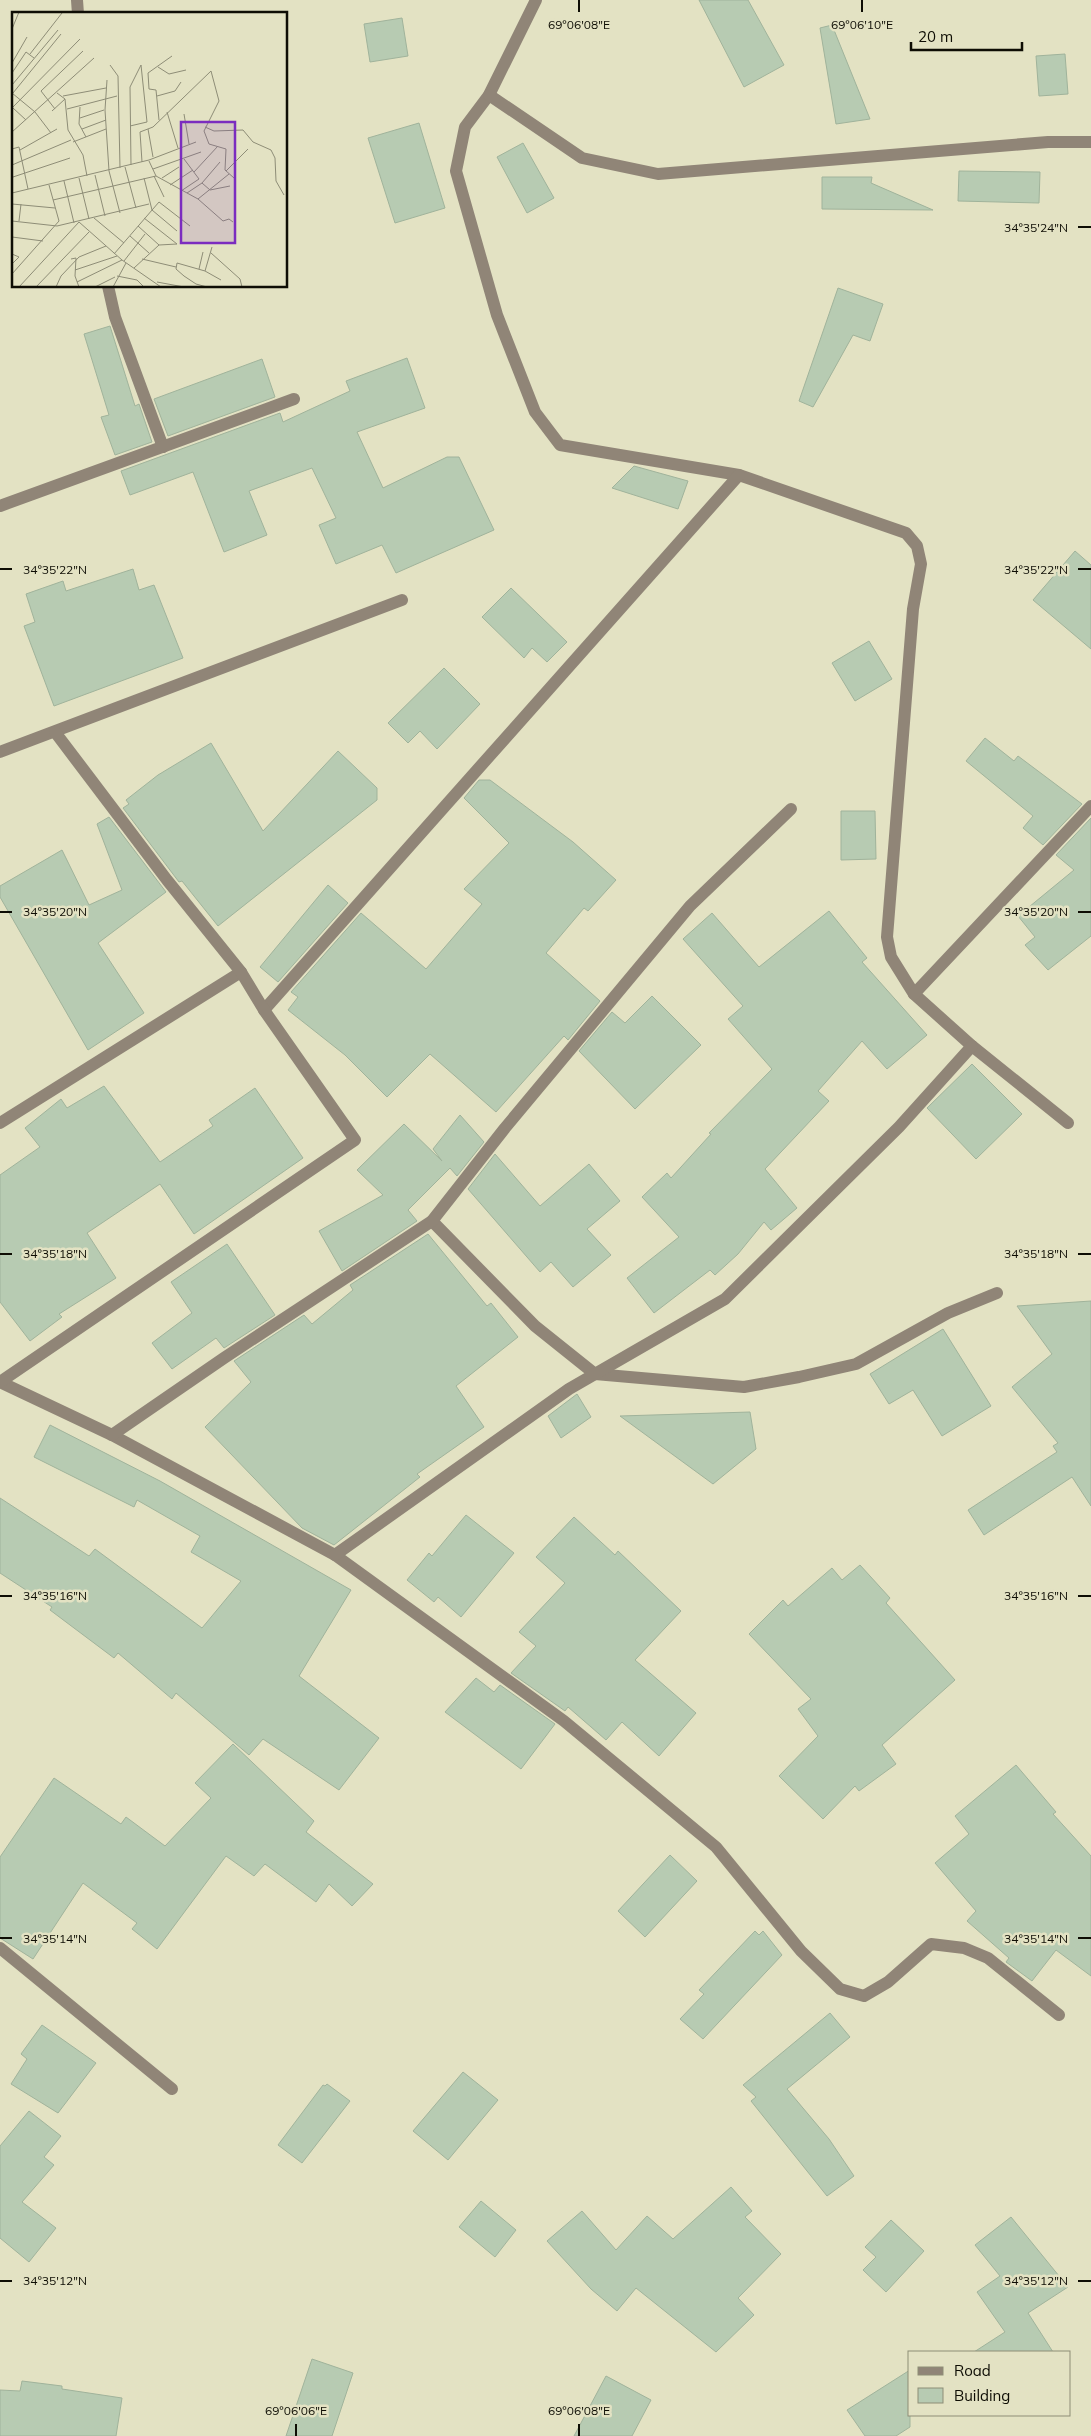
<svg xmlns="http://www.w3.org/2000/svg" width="1091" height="2436" font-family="Mulish,sans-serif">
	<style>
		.building { fill: #b7cbb2; stroke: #a0b39b }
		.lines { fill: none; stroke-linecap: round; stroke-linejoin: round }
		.minor { stroke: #908577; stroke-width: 12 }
		.ticks { fill: none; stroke: #0e0d04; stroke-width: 2 }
		.inset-road { fill: none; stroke: #8e8d77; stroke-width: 1 }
		.view { fill: #7b2cbf; fill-opacity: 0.15; stroke: #7b2cbf; stroke-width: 2.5 }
		.inset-edge { fill: none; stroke: #0e0d04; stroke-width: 2.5 }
		.ticks-label { font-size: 12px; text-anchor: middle; fill: #0e0d04; stroke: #e3e2c3; stroke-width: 5; stroke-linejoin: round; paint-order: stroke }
	</style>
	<rect width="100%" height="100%" fill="#e3e2c3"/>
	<!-- building -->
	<g class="building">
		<polygon points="699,0 748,0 784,65 744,87"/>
		<polygon points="402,18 408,56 370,62 364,24"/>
		<polygon points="832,25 870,119 836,124 820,28"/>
		<polygon points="1065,54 1068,94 1039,96 1036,56"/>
		<polygon points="419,123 445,208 395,223 368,138"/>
		<polygon points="523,143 554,198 527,213 497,157"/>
		<polygon points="959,171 1040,172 1039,203 958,201"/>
		<polygon points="822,177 872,177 871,183 933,210 822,209"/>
		<polygon points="838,288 883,304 870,341 853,335 813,407 799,401"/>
		<polygon points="110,326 135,406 139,404 152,442 115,455 101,417 109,415 84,334"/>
		<polygon points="407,358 425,408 357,432 383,488 447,457 459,457 494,530 396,573 382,545 336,564 319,525 336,518 312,468 249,491 267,535 224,552 193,472 130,495 121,471 280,413 283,422 350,391 346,381"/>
		<polygon points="262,359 275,397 168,436 154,399"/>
		<polygon points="634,466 688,481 678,509 612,488"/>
		<polygon points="1075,551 1091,565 1091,649 1033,600"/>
		<polygon points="133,569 139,590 154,585 183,658 54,706 24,626 35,622 26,594 63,581 66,591"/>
		<polygon points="511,588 567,642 547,662 532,648 524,658 482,617"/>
		<polygon points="869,641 892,679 855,701 832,663"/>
		<polygon points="444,668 480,704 437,749 420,731 408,743 388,723"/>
		<polygon points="985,738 1014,761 1018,756 1082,804 1043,845 1023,828 1033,816 966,761"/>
		<polygon points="211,743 263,831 338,751 377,788 377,800 218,926 182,881 179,882 123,808 129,804 126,800 158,775"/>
		<polygon points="479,780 490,780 573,842 616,880 588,911 584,908 546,953 600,1001 568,1040 564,1036 496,1112 430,1054 387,1097 345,1055 288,1010 298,997 291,992 361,913 426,969 482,904 464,889 509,843 464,798"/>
		<polygon points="841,811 875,811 876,859 841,860"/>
		<polygon points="109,817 166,892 98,943 144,1013 88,1050 0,897 0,886 62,850 89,905 122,890 97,824"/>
		<polygon points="1091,818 1091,936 1048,970 1025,945 1035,937 1018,916 1074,870 1056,855"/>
		<polygon points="328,885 348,903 278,982 260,967"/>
		<polygon points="829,911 867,958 862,962 927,1035 887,1069 862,1041 818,1091 829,1101 765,1169 797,1208 771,1230 764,1222 738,1254 715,1275 710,1270 654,1313 627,1278 679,1237 642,1197 667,1173 671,1178 711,1134 709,1133 772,1069 728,1019 743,1006 683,939 712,913 759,967"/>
		<polygon points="652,996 701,1045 635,1109 579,1051 612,1012 625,1023"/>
		<polygon points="972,1064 1022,1114 976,1159 927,1108"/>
		<polygon points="104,1086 160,1162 213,1126 209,1120 255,1088 303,1158 194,1234 160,1184 87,1233 116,1278 59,1314 62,1317 30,1341 0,1302 0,1175 40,1147 25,1128 61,1099 67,1108"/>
		<polygon points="460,1115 484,1142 457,1176 450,1168 408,1210 417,1221 342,1271 319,1231 383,1195 357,1170 404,1124 442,1161 433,1149"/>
		<polygon points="495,1154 540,1206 589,1164 620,1201 587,1229 611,1255 573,1287 551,1262 540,1272 468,1189"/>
		<polygon points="428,1234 487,1306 491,1303 518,1337 456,1386 484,1427 417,1474 420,1477 334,1545 302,1528 205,1427 251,1382 234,1361 304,1315 312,1324 353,1290 350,1285"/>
		<polygon points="227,1244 275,1315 224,1348 216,1338 172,1369 152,1343 192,1313 171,1282"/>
		<polygon points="1091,1301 1091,1506 1072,1477 984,1535 968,1510 1057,1452 1053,1446 1058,1443 1012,1387 1052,1354 1017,1306"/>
		<polygon points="943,1329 991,1406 942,1436 913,1390 889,1404 870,1374"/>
		<polygon points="577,1394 591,1417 561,1438 548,1416"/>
		<polygon points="750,1412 756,1449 713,1484 620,1416"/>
		<polygon points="50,1425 160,1481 351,1590 299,1676 379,1738 339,1790 263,1739 249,1755 176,1693 172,1699 118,1653 114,1658 50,1610 52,1607 0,1573 0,1498 89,1556 95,1549 202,1628 241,1581 191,1552 200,1536 137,1500 134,1507 34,1457"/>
		<polygon points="466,1515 514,1553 461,1617 438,1597 434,1602 407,1580 429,1553 432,1556"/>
		<polygon points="574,1517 615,1555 618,1551 681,1611 635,1660 696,1713 659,1756 622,1722 606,1740 568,1707 565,1711 511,1673 536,1646 519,1632 565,1583 536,1557"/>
		<polygon points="860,1565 890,1598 886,1603 955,1680 882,1745 896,1764 859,1791 855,1786 823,1819 779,1776 818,1736 798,1709 811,1699 749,1634 783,1600 788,1606 832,1568 842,1580"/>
		<polygon points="476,1678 494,1692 500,1685 555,1724 521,1769 445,1712"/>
		<polygon points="233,1744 314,1821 306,1832 373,1884 352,1906 329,1884 316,1902 265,1864 254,1876 226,1856 157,1949 132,1929 137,1923 83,1883 33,1959 0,1938 0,1857 54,1778 121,1824 126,1817 165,1846 211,1798 195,1783"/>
		<polygon points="1016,1765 1056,1812 1053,1814 1091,1856 1091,1976 1056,1950 1032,1981 1006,1962 1009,1958 967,1921 976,1911 935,1863 969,1834 955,1816"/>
		<polygon points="670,1855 697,1881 645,1937 618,1911"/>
		<polygon points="755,1931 759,1935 763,1931 782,1955 703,2039 680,2019 704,1994 699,1990"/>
		<polygon points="830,2013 850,2037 787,2089 829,2139 854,2176 827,2196 751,2101 756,2097 743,2085"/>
		<polygon points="42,2025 96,2063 58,2113 11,2084 27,2059 21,2054"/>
		<polygon points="463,2072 498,2100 448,2160 413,2131"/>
		<polygon points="327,2084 350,2101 302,2163 278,2145 323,2085 325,2086"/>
		<polygon points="29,2111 61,2136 44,2157 54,2165 22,2202 56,2228 29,2262 0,2238 0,2146"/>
		<polygon points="731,2187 752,2211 745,2217 781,2254 738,2298 754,2315 716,2352 636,2288 617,2311 591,2289 547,2241 582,2211 616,2250 647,2216 673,2239"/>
		<polygon points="481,2201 516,2230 495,2257 459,2227"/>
		<polygon points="1011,2217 1068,2287 1028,2313 1053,2352 974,2352 1005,2332 977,2292 1000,2276 975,2245"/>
		<polygon points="891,2220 924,2251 886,2292 863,2270 876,2257 865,2247"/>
		<polygon points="312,2359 353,2373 332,2436 286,2436"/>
		<polygon points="910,2370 910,2427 896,2436 865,2436 847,2410"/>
		<polygon points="606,2376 651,2400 632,2436 574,2436"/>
		<polygon points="22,2381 62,2386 62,2389 122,2398 116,2436 0,2436 0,2390 20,2391"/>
	</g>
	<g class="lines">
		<!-- minor -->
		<g class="minor">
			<polyline points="77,0 78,14"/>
			<polyline points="536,0 489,95 465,127 456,171 497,315 535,412 560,445 739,475 906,533 917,546 921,564 913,609 887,937 891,957 914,994 972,1046 1068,1123"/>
			<polyline points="489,95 582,158 658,174 1048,142 1091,142"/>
			<polyline points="108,286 115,317 163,447"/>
			<polyline points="0,506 294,399"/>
			<polyline points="0,752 402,600"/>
			<polyline points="914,994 1091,806"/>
			<polyline points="264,1010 739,475"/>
			<polyline points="0,1123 241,972"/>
			<polyline points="432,1221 535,1326 595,1374 744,1387 799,1377 856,1364 948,1313 997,1293"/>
			<polyline points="0,1382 112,1435 335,1555 564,1721 716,1847 801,1951 840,1989 864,1996 888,1982 931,1944 964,1948 988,1958 1059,2015"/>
			<polyline points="0,1382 355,1140 264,1010 241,972 167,880 55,732"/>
			<polyline points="112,1435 224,1358 432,1221 505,1128 690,906 791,809"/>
			<polyline points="335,1555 569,1389 725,1299 899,1127 972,1046"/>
			<polyline points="0,1948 172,2089"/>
		</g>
	</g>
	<!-- ticks -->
	<path class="ticks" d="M579,0V12M862,0V12M1078,227H1091M0,569H12M1078,569H1091M0,912H12M1078,912H1091M0,1254H12M1078,1254H1091M0,1596H12M1078,1596H1091M0,1938H12M1078,1938H1091M0,2281H12M1078,2281H1091M296,2424V2436M579,2424V2436"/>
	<!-- overview -->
	<g transform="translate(12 12)">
		<rect width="275" height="275" fill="#e3e2c3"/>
		<path class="inset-road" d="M0,17L7,0M18,42L50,1M0,51L15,25M98,53L106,64L108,156M146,55L157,62L174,58M0,61L14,40L22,46M95,68L93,98L97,159L108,201M0,73L46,18M137,77L136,61L160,44M137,77L144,78L147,108M0,81L23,100L39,121M1,81L49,22M45,81L53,87L56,118L71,143L75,164M51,84L94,76M145,84L163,79L169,70M68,95L67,112L74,125M0,96L68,27M1,96L14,108M43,97L29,79L71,39M55,97L105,84M40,99L53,87M155,100L166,136M172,102L177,132M68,106L92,98M118,114L135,110L129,53M193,115L202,119L231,118L241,130L259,138L263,146L264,169L272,183M70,117L94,108M136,117L141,145M0,120L82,46M61,130L94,117M0,137L7,135L16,177M8,138L45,117M137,149L144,164M130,150L128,120L141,115L199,59L207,89L192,119L197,132L214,137L213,158L222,166M0,153L59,128M119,153L118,75L129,53M113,155L124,196M141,157L189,140M214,159L236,137M182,160L206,134M83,163L93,204M142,164L152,185M1,165L58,146M67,166L77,207M132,166L140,198L165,219M150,166L167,155M52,169L62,211M190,171L198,178L218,174M158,173L181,158M169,179L187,167L172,147M0,181L137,148L184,130M175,181L190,171L208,150M186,187L217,162M41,188L144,164L186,187L211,209L217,207L221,210M0,192L43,196M82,206L112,231M132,206L165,232M0,209L45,214L137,192M7,209L9,192M67,210L110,248L149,275M126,214L147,233M118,224L137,241M0,225L31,229M199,241L228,267L230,275M0,242L7,245L0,252M102,242L147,190L178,214M59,247L64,246L63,264L67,275M130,247L164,255M112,249L133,222M122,256L147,233L165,232M187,257L191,240M63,258L105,244M193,259L200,235M0,262L47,209L37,173M105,264L125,268L132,275M65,270L110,248M145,270L172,275M7,275L67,210M24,275L77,220M44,275L49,264L67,245L94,234M83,275L103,265M101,275L114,251M195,275L184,272L172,264L164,257L165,251L193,259L209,268"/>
		<path class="view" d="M169,110H223V231H169Z"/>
		<rect width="275" height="275" class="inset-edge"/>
	</g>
	<g class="ticks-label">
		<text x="579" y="29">69°06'08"E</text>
		<text x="862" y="29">69°06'10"E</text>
		<text x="1036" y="232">34°35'24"N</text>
		<text x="55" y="574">34°35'22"N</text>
		<text x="1036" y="574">34°35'22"N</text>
		<text x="55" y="916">34°35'20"N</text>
		<text x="1036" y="916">34°35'20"N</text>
		<text x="55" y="1258">34°35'18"N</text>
		<text x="1036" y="1258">34°35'18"N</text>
		<text x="55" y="1600">34°35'16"N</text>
		<text x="1036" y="1600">34°35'16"N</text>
		<text x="55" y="1943">34°35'14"N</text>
		<text x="1036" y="1943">34°35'14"N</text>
		<text x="55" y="2285">34°35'12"N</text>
		<text x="1036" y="2285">34°35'12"N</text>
		<text x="296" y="2415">69°06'06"E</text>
		<text x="579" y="2415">69°06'08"E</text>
	</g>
	<!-- legend -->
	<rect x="908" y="2351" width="162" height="65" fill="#e3e2c3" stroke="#8e8d77"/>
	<rect x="918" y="2367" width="25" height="8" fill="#908577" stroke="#8e8d77"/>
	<text x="954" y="2376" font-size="15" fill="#0e0d04">Road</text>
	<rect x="918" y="2388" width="25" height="15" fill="#b7cbb2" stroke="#8e8d77"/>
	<text x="954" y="2401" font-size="15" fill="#0e0d04">Building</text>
	<!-- scale -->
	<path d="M911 42v8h111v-8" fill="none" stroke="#0e0d04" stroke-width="2.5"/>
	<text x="918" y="42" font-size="15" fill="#0e0d04" stroke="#e3e2c3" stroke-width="4" paint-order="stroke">20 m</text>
</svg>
